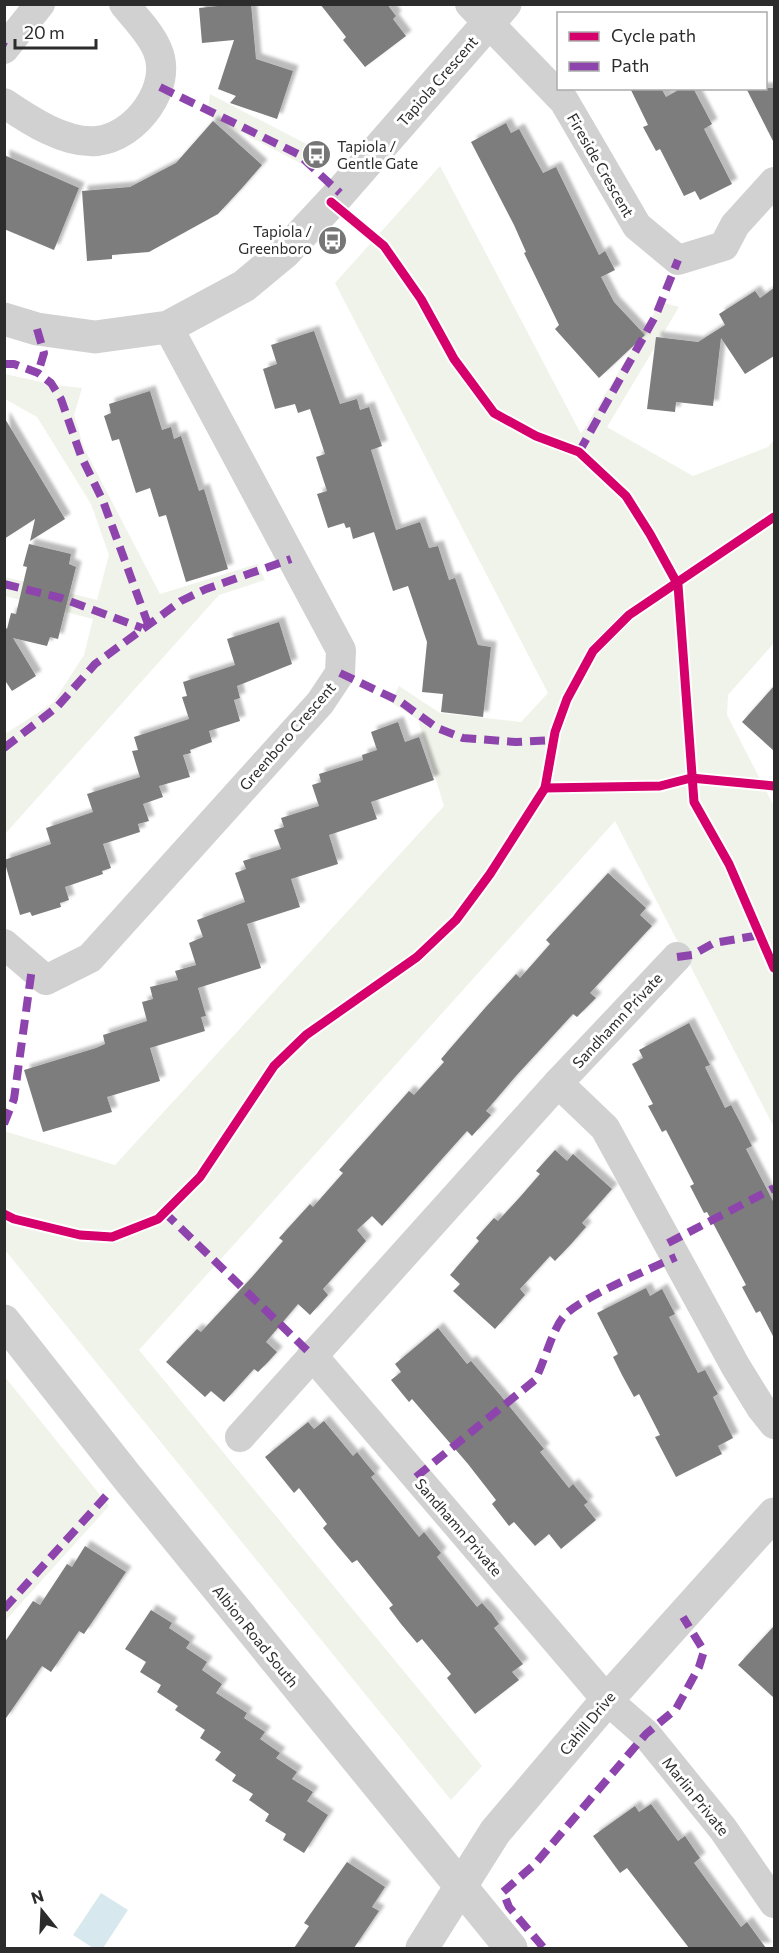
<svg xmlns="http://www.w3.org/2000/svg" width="779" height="1953" font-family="Commissioner,sans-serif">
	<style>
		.green { fill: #f0f3ea }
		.water { fill: #d7e9ef }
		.building { fill: #7d7d7d; filter: url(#shadow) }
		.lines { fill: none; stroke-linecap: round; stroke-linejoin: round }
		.minor { stroke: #d1d1d1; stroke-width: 30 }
		.tertiary { stroke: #d1d1d1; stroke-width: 33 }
		.quiet { stroke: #8e44ad; stroke-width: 8; stroke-dasharray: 15 8; stroke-linecap: butt }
		.cycleway-casing { stroke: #fff; stroke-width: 13 }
		.cycleway { stroke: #d6006c; stroke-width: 9 }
		.labels { text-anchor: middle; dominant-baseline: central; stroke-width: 6; stroke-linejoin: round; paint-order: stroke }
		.street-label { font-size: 15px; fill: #2c2c2c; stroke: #fff }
		.poi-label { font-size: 15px; fill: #2c2c2c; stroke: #fff; text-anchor: start }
	</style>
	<defs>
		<filter id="shadow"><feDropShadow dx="5.5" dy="-5.5" stdDeviation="1.5" flood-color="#0004"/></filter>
	</defs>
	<rect width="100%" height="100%" fill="#fff"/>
	<!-- green -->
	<g class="green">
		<polygon points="210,94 314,148 300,163 207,115"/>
		<polygon points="440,166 581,434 661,302 679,307 607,427 693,476 768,447 774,440 774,643 728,695 727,715 774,806 774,1127 615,821 139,1350 482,1766 451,1800 5,1250 4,1131 115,1165 444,806 418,720 391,702 399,686 440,713 521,722 548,693 335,283"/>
		<polygon points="5,374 55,385 82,388 74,415 84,448 160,594 257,564 265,580 219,595 5,834 5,734 53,703 84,655 93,619 5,596 5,577 97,600 109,555 91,504 37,417 5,399"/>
		<polygon points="5,1377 109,1506 5,1621"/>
	</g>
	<!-- water -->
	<polygon class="water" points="101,1893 128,1910 103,1948 93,1948 73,1935"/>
	<!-- building -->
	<g class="building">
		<polygon points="237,4 251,4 256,59 293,71 277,119 230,103 236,96 218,89 234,40 202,43 199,8"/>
		<polygon points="320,4 387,4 396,16 393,19 406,36 365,67 343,40 346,37"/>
		<polygon points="630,88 661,88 666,97 682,88 693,88 712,124 704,129 732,184 700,200 695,191 684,196 660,149 656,151 643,127 648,125"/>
		<polygon points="746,88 774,88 774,143"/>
		<polygon points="213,121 262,165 242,188 218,214 149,252 112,255 112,259 87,261 82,191 130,187 176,163"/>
		<polygon points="506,123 511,133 519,129 543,173 556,167 599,255 605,251 615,270 601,277 614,302 645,335 599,378 555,329 559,325 524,253 526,252 514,225 471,142"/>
		<polygon points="4,155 79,188 54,250 4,229"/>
		<polygon points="774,288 774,356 745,374 721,338 713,406 676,402 675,412 647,409 656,337 698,342 725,325 719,314 755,291 760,298"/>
		<polygon points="314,331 340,404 357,399 360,410 369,407 382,446 371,450 396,530 420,522 429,548 438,546 449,580 455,578 478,645 491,647 483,717 441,712 443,694 422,692 427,642 408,586 393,591 374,532 353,539 350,527 346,528 344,523 328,528 317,494 327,491 316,457 325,454 310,409 298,413 295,404 275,409 263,369 277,364 271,345"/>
		<polygon points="150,391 162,430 171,427 174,439 181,436 199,491 204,489 228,569 186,582 166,515 159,517 150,488 136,493 119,439 112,441 104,416 111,413 109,404"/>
		<polygon points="4,417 65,519 30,541 35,519 4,539"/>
		<polygon points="29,544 71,554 69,564 76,567 58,639 50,637 47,646 13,638 36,676 12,691 4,679 4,625 7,629 11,613 16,614 27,567 23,566"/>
		<polygon points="279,622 292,664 237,686 240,698 234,700 240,721 209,731 212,742 190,750 191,753 183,755 190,777 159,786 163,797 143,804 149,821 138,824 140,832 103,844 111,868 102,871 103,874 65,887 69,900 60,903 61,907 32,916 30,912 20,915 4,860 51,844 46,828 93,812 87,794 140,777 132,751 138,750 134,737 189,719 182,697 187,696 183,682 235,665 227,639"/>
		<polygon points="774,686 774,751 742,722"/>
		<polygon points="398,722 405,742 419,737 434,780 371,802 377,819 329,835 338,864 291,879 300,907 247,924 261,968 198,988 206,1016 201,1017 205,1031 150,1048 160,1081 107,1097 112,1112 43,1132 24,1070 96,1048 105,1044 103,1035 147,1021 142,1002 153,999 150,987 178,980 175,971 196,965 189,943 203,937 197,920 245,902 235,873 246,869 243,861 281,849 274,830 284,827 281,818 319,806 312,785 321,782 319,774 363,760 362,755 377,750 371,732"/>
		<polygon points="608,873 646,908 640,915 652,926 590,993 596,998 577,1017 573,1014 515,1077 486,1111 491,1115 472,1136 467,1131 382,1226 372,1216 357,1230 366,1241 323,1289 328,1295 310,1315 298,1304 266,1342 277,1352 269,1361 258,1372 254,1369 224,1402 211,1391 205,1397 166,1362 197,1329 201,1332 252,1277 283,1241 279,1238 310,1204 313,1207 343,1173 339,1170 409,1091 414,1095 444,1062 441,1059 485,1008 516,974 520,978 536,960 550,944 546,940"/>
		<polygon points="689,1023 710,1065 705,1067 725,1108 731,1105 741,1124 752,1146 746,1149 774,1203 774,1338 760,1311 756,1313 742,1287 746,1285 707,1212 704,1213 690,1186 694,1184 666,1130 662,1132 654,1117 648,1106 653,1104 632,1064 643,1058 639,1050"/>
		<polygon points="555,1150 567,1161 573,1154 612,1189 582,1223 586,1227 572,1243 555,1261 550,1256 520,1289 525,1295 495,1329 453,1291 460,1284 450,1275 479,1241 476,1238 494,1218 498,1221 520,1197 540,1174 536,1171"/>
		<polygon points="646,1288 650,1296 662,1289 675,1314 669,1317 698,1373 705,1370 718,1394 713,1397 733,1438 718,1446 722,1454 676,1477 655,1437 660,1435 639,1394 634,1397 622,1375 613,1357 618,1354 597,1313"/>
		<polygon points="438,1328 467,1364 471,1361 501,1396 544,1449 540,1452 569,1488 573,1484 588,1502 584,1505 596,1520 561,1549 549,1534 535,1546 514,1522 509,1526 492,1504 496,1500 468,1464 412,1399 409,1402 391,1380 401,1372 395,1364"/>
		<polygon points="324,1421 353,1456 357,1452 365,1462 375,1474 371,1477 419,1537 424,1532 441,1553 437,1557 477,1607 482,1603 492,1614 499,1624 494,1628 523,1664 512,1672 519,1680 475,1714 447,1678 451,1674 422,1639 417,1643 401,1624 389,1608 393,1605 357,1560 352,1563 336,1544 323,1528 327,1524 299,1488 294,1493 265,1457 308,1422 314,1429"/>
		<polygon points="85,1546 126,1572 84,1634 79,1631 51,1672 42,1666 4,1721 4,1643 33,1601 40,1605 67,1564 72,1567"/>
		<polygon points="151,1610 172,1623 169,1628 190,1642 186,1648 207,1662 202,1670 222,1684 216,1693 247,1713 244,1718 265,1732 260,1739 280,1753 276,1758 297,1772 292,1779 313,1792 307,1801 328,1815 304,1853 283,1840 286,1834 265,1821 269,1814 249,1800 253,1794 232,1781 236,1775 215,1760 221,1752 200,1738 205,1730 175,1710 178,1706 157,1692 161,1685 140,1672 146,1662 125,1649"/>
		<polygon points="774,1626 774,1698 738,1665"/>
		<polygon points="651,1804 678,1841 685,1836 700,1858 694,1863 741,1927 747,1922 766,1948 689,1948 627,1868 620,1873 593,1836 635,1806 639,1812"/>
		<polygon points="347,1862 385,1887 372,1907 379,1911 354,1948 294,1948 309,1926 304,1923"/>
	</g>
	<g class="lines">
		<!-- minor -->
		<g class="minor">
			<polyline points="470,4 564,101 637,226 678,260 724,246 735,225 774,182"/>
			<polyline points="4,49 40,4"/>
			<path d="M4,103C29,120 65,144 97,141C136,137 174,86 157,49C150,32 135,18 124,4"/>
			<polyline points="4,944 46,980 90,958 320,703 340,673 341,650 168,327"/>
			<polyline points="558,1083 605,1128 736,1367 762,1409 774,1424"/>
			<polyline points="312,1355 607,1700 646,1734 723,1829 774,1903"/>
			<polyline points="240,1437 558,1083 677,957"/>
		</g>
		<!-- tertiary -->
		<g class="tertiary">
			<polyline points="4,319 37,329 95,337 168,327 244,286 285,252 340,193 505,4"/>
			<polyline points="4,1321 127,1477 511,1948"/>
			<polyline points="422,1948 495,1832 607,1700 774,1514"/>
		</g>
		<!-- quiet -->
		<g class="quiet">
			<polyline points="4,46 6,47"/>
			<polyline points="160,87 298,154 340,193"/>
			<polyline points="37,329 44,353 38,373"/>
			<polyline points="4,364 14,364 38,373 51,383 61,399 81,456 103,501 148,624"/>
			<polyline points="579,452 656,315 678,260"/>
			<polyline points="4,584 61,598 142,628"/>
			<polyline points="340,673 401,702 437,728 463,738 516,742 554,740"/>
			<polyline points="4,748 57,707 95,664 181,601 206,589 291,559"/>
			<polyline points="677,957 692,955 714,943 760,935"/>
			<polyline points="4,1124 14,1099 32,968"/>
			<polyline points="164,1212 312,1355"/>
			<polyline points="668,1243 774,1188"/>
			<path d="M416,1477L535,1380C545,1361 552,1330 564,1316C578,1299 652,1268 676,1257"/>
			<polyline points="4,1609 106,1496"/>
			<polyline points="543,1947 509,1907 503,1892 535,1864 646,1734 676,1709 699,1667 704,1651 683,1617"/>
		</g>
		<defs>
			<g id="cycleway">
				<polyline points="331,202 384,246 421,299 454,359 494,413 536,436 579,452 626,496 650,534 678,585 694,802 729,864 774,968"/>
				<polyline points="545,788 660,786 691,778 774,786"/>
				<polyline points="4,1214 14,1219 80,1235 112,1237 158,1219 200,1177 274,1066 306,1035 417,957 456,920 490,874 545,788 555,732 567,699 593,651 629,615 774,517"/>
			</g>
		</defs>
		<!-- cycleway casing -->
		<use href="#cycleway" class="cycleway-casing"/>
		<!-- cycleway -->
		<use href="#cycleway" class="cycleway"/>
	</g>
	<!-- icons -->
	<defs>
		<symbol id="bus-disc" viewBox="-11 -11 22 22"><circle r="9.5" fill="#767676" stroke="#fff"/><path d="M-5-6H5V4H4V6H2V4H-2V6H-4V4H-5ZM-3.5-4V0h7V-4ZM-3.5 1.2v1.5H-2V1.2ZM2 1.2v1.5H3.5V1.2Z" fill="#fff"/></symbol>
	</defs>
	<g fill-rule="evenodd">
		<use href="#bus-disc" x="300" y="138" width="33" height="33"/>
		<use href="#bus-disc" x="316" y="224" width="33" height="33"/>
	</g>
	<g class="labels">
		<!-- street labels -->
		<g class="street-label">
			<text transform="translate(437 81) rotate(-49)">Tapiola Crescent</text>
			<text transform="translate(601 165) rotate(60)">Fireside Crescent</text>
			<text transform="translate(287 736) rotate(-49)">Greenboro Crescent</text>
			<text transform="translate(617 1020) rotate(-47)">Sandhamn Private</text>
			<text transform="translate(459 1527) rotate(49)">Sandhamn Private</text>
			<text transform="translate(256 1636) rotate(51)">Albion Road South</text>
			<text transform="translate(587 1723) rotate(-50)">Cahill Drive</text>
			<text transform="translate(696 1796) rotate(51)">Marlin Private</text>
		</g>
		<!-- poi labels -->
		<g class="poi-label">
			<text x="337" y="146">Tapiola /<tspan x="337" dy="17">Gentle Gate</tspan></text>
			<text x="312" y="231" text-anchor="end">Tapiola /<tspan x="312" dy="17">Greenboro</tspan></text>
		</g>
	</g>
	<!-- border -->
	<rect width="779" height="1953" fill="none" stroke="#2c2c2c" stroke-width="12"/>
	<!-- legend -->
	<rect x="557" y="12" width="210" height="78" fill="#ffffff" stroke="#ababab" stroke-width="1.5"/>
	<rect x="569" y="32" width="30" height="9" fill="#d6006c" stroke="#ababab" stroke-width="1.5"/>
	<text x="611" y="42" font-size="18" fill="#2c2c2c">Cycle path</text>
	<rect x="569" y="62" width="30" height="9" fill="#8e44ad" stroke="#ababab" stroke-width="1.5"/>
	<text x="611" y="72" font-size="18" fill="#2c2c2c">Path</text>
	<!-- north arrow -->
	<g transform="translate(42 1911) rotate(342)" stroke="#ffffff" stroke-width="4.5" paint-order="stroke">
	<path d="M0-4.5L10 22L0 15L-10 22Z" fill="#2c2c2c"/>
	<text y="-9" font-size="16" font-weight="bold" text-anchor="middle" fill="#2c2c2c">N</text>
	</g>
	<!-- scale -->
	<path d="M15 39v9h81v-9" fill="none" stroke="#2c2c2c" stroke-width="3"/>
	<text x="24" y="39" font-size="18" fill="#2c2c2c" stroke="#ffffff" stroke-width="4.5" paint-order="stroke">20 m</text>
</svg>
